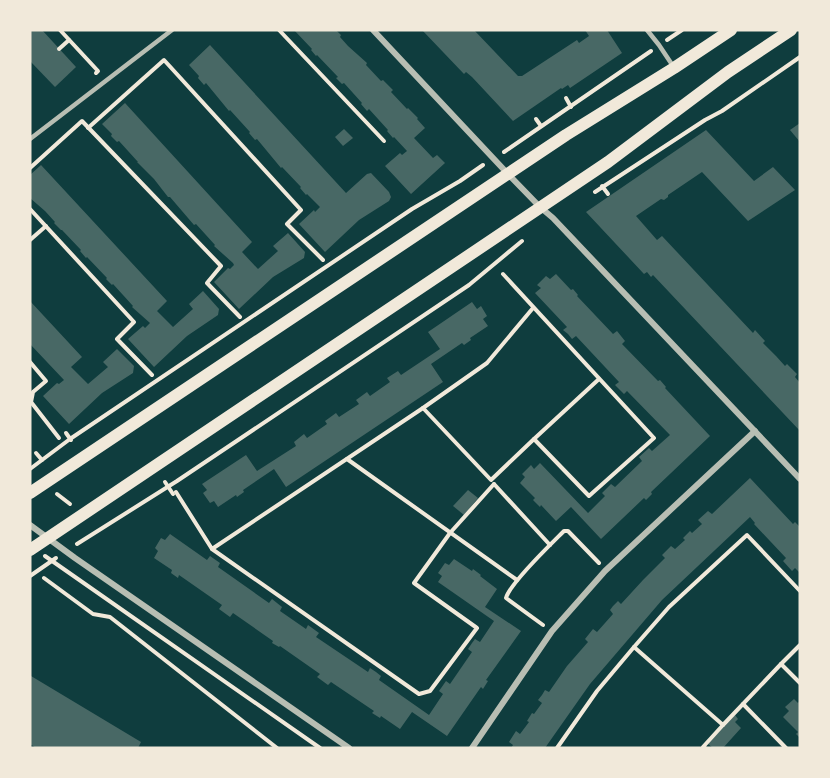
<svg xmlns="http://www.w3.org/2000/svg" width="830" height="778" font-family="Inter,sans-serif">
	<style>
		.building { fill: #486865 }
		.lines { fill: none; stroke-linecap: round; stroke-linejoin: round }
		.path { stroke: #f1e9da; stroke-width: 4 }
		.service { stroke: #b8beb3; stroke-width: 4.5 }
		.minor { stroke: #b8beb3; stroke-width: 6 }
		.secondary { stroke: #f1e9da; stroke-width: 12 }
	</style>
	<rect width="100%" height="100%" fill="#0f3d3e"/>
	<!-- building -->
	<g class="building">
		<polygon points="30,30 42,30 76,67 55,87 30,61"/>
		<polygon points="294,30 336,30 341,35 340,37 348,46 367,63 366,65 381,81 383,80 393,90 391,92 407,109 408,108 418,118 417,119 425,128 414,138 433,158 437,155 445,163 411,194 385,166 400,153 402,155 407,151 394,137 393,138 387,131 388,130 369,109 367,111 361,104 362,103 344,83 342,84 336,78 338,77 317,55 316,56 311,50 312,49"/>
		<polygon points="422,30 474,30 518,76 522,76 577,40 579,43 589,36 585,30 607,30 622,53 570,88 568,85 562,89 561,88 513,121 472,77 466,72 464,74"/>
		<polygon points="210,45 346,193 367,174 371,173 389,192 391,197 389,201 359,220 325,252 299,224 314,210 315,212 320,207 307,194 306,195 300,188 301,187 282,167 281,168 257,139 255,140 249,133 250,132 230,110 229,111 206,83 204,85 198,78 199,76 189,65"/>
		<polygon points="125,103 252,242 242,252 258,269 278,251 273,246 288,233 305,252 304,258 273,277 239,309 214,282 228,268 230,269 234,265 233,263 214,246 215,245 196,224 194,225 170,197 168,197 154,179 137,162 138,162 119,141 117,142 111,136 112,134 102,124"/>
		<polygon points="800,123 800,142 790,130"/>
		<polygon points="344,129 353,138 343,146 335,137"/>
		<polygon points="706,130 754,181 773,167 795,190 748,221 702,172 668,195 668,197 664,200 661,199 636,216 657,240 662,236 753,333 755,330 765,341 763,343 776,356 785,366 787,364 797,374 795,377 800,383 800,431 653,275 651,277 647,272 644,274 586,212"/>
		<polygon points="41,165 167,301 157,311 173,327 193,309 189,304 203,291 219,309 218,315 187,336 154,367 128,339 143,326 145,328 150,323 132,307 133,306 113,284 112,285 106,279 107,278 87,257 86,258 80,251 81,250 62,230 61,230 54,223 55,222 45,211 30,198 30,175"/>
		<polygon points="556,274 571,290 573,289 578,295 577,296 613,334 617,331 625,341 622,344 658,381 660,380 666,387 665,388 710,436 651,492 652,494 646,500 644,498 601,539 571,507 556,521 541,505 540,507 533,500 535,498 520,483 525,477 522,474 531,465 534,469 540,463 588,513 605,496 602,493 611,484 615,487 642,461 639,457 649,448 652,451 670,435 627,391 624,394 615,385 619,382 576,336 572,339 568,334 563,330 567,327 535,293 541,288 537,285 546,276 550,279"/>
		<polygon points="30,301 82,357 71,367 88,384 108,367 103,362 117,349 134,366 133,373 102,393 69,424 43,396 57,383 59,384 64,380 30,344"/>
		<polygon points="472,302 477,309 481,306 487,316 483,319 488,326 470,338 471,340 464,345 462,343 431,364 443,382 286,487 274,469 243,490 244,492 237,497 236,495 218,507 214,501 210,503 203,493 207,490 202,484 246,455 257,471 296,446 294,442 304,434 307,438 327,424 325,421 336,413 339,417 359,404 356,400 367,392 370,396 390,382 387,378 398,371 401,375 440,349 428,332"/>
		<polygon points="750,478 793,524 795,522 800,527 800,573 795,568 792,571 783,561 786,558 754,524 755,523 750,517 662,600 590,684 545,748 511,748 513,745 509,742 516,731 520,734 529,722 527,721 532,713 534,714 542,703 538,700 542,695 545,690 549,692 567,666 588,642 585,639 593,629 597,632 613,614 610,610 613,606 618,601 621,604 643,580 665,558 662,555 671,546 675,549 685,540 683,538 690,531 692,533 702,524 698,520 708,511 712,514"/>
		<polygon points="468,490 478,498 464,515 453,506"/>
		<polygon points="170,534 207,560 210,556 220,563 218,567 269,603 272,599 282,607 280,611 306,629 308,625 319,633 316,637 368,672 370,668 376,672 381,676 379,680 429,715 443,694 439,691 446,681 450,684 472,652 468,649 472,643 475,639 480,642 494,621 438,582 442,576 438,573 445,563 449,565 454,559 472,571 473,569 481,575 480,576 497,589 485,607 521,631 486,680 488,681 483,689 481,687 447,736 412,712 400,729 381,716 380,718 372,713 374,711 331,682 328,685 317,677 320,674 280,646 279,647 272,643 273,641 233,613 230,617 219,609 222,605 179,575 178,578 171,573 172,570 154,558 158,551 155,548 161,538 165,540"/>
		<polygon points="31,676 141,742 138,748 36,748 30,744 30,679"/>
		<polygon points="794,699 798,703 800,700 800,738 796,734 798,732 783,717 789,711 785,707"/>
		<polygon points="735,715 738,719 735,722 741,728 723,748 713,748 708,744"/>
	</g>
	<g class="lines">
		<!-- path -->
		<g class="path">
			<polyline points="60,30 98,71 96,73"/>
			<polyline points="279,30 384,141"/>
			<polyline points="667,40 682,30"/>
			<polyline points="59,49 69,40"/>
			<polyline points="566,98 571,107"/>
			<polyline points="536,119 541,126"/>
			<polyline points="88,128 164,60 301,210 287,224 323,260"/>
			<polyline points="504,152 651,51"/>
			<polyline points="30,168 82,121 221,266 207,283 240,317"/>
			<polyline points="602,186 608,194"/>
			<polyline points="595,192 705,120 722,111 800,57"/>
			<polyline points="30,209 134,322 117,339 152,375"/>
			<polyline points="30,240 46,226"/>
			<polyline points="30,362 46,381 33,392 31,402 59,438"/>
			<polyline points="423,408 487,363 533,308"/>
			<polyline points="66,433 71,440"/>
			<polyline points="534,439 599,379"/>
			<polyline points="36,453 42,460"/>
			<polyline points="347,459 517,580"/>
			<polyline points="30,469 70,439 412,209 460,181 483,165"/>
			<polyline points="165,482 173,494"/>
			<polyline points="494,484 550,545"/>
			<polyline points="176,492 212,549 423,408 491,480 534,439 589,496 654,438 503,274"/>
			<polyline points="57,494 70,504"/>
			<polyline points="77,544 177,481 469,285 522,241"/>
			<polyline points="212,549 419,694 430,691 477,628 414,583 450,533 494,484"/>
			<polyline points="45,556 320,748"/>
			<polyline points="30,576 56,558"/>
			<polyline points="44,578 93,614 110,617 277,748"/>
			<polyline points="800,591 747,535 669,607 634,647 723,725 781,664 800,683"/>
			<path d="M543,625L506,598C510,583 551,544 564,531H568L599,563"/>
			<polyline points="781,664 800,645"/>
			<polyline points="743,704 786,748"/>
			<polyline points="557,748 597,691 634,647"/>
			<polyline points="705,748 703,747 723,725"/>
		</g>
		<!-- service -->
		<g class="service">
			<polyline points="647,30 659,45 673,66"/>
			<polyline points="30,139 172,30"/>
		</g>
		<!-- minor -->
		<g class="minor">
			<polyline points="373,30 508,174 540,207 553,218 800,479"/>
			<polyline points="30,525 75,558 349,748"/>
			<polyline points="472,748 552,631 605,571 755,431"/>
		</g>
		<!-- secondary -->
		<g class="secondary">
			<polyline points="30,493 566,135 674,68 731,30"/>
			<polyline points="30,550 608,162 728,72 791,30"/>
		</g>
	</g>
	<!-- border -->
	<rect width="830" height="778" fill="none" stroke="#f1e9da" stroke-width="63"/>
</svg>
